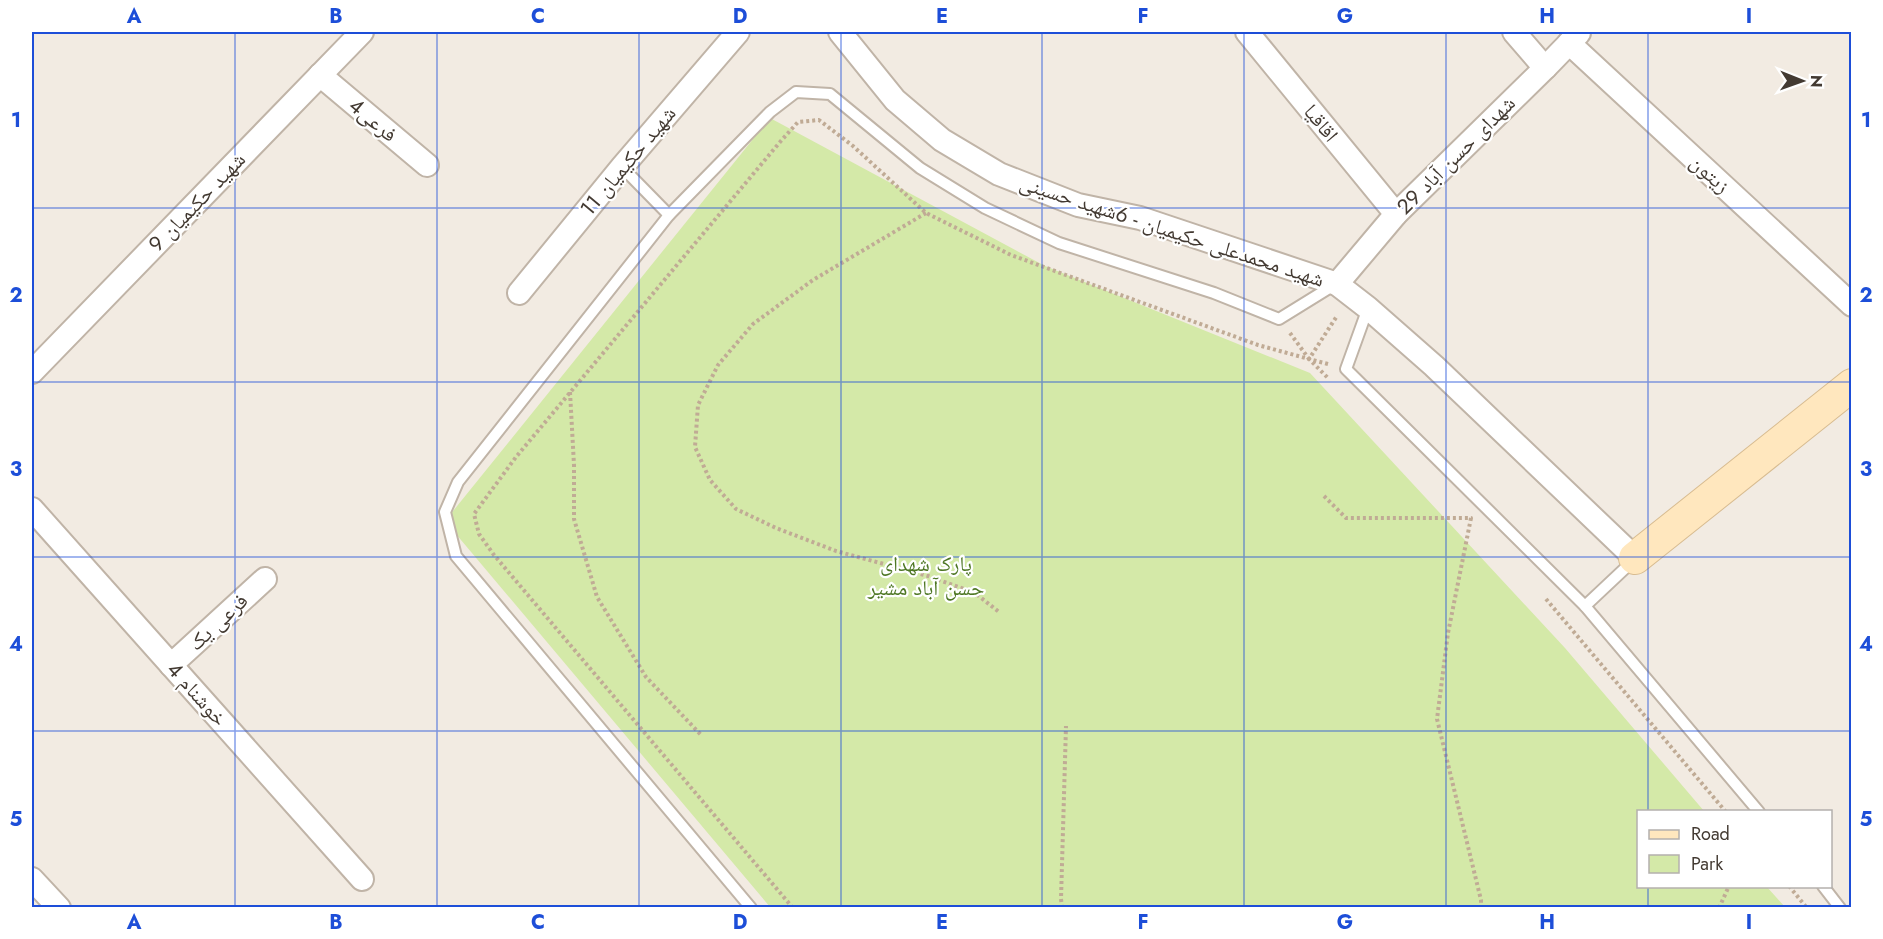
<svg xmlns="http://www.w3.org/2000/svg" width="1883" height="939" font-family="Jost,'Noto Naskh Arabic',sans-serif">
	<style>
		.park { fill: #d4e9a8 }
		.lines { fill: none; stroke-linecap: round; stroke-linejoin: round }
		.lane-casing { stroke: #c0b4a7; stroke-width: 14 }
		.street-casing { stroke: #c0b4a7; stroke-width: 26 }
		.secondary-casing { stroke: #d8bc91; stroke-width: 34 }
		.path { stroke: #c0ab95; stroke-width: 4; stroke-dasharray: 3 3; stroke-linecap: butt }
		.lane { stroke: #fff; stroke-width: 10 }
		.street { stroke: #fff; stroke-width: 22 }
		.secondary { stroke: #ffe7be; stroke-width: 32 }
		.grid { fill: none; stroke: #1d4ed8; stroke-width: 1.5; stroke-opacity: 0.55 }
		.labels { text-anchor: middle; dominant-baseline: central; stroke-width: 4.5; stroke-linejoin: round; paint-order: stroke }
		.street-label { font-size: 21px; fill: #433a32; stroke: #fff }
		.park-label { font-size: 21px; fill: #4e7724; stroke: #fff }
		.neatline { fill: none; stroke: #1d4ed8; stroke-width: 2 }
		.grid-label { font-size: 20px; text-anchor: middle; font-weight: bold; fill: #1d4ed8 }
	</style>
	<rect width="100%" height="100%" fill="#f2ebe2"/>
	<!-- park -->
	<polygon class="park" points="770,118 1045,266 1310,373 1565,648 1704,811 1638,812 1638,886 1767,887 1785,907 770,907 445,521"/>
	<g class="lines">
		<defs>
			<g id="lane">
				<polyline points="622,167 669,215"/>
				<polyline points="1368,308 1346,369 1585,606 1759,812"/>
				<polyline points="1585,606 1635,559"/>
				<polyline points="1823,886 1840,908"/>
				<polyline points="751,908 456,556 445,512 458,482 669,215 770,112 796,92 830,94 920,168 985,208 1059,243 1214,293 1279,319 1334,285"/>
			</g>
			<g id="street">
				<polyline points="840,32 895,100 942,140 999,174 1078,205 1140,218 1337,284 1368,308 1434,366 1635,558"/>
				<polyline points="1247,32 1396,214"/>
				<polyline points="1514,32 1545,68"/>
				<polyline points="1569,43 1852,305"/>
				<polyline points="320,75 427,165"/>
				<polyline points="1337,284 1396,214 1545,68 1579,33"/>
				<polyline points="519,293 622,167 738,32"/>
				<polyline points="32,372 362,32"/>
				<polyline points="32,509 362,879"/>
				<polyline points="171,665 265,579"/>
				<polyline points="32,879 59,908"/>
			</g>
			<polyline id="secondary" points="1635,558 1852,385"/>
		</defs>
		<!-- lane casing -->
		<use href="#lane" class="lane-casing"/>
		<!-- street casing -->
		<use href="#street" class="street-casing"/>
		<!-- secondary casing -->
		<use href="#secondary" class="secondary-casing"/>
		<!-- path -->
		<g class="path">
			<polyline points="926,213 813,280 753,324 718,365 698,405 695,447 710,480 736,509 776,528 836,551 928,576 975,593 999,612"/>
			<polyline points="1290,333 1309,359"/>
			<polyline points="1328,364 1309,359 1337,316"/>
			<polyline points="570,392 574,465 574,519 597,597 646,677 702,736"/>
			<polyline points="1324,496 1346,518 1471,518 1448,633 1437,719 1481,900 1481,908"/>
			<polyline points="1546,599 1726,812"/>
			<polyline points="1789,886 1807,908"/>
			<polyline points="793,908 494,555 479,534 474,514 516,457 780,142 798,122 819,120 853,146 926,213 1011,255 1258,345 1309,359 1328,378"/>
			<polyline points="1062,908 1061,899 1066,726"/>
			<polyline points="1719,908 1729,886"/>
		</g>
		<!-- lane -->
		<use href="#lane" class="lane"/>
		<!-- street -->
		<use href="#street" class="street"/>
		<!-- secondary -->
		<use href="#secondary" class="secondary"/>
	</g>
	<!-- grid -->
	<path class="grid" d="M235,32V908M437,32V908M639,32V908M841,32V908M1042,32V908M1244,32V908M1446,32V908M1648,32V812M32,208H1852M32,382H1852M32,557H1852M32,731H1852M1648,886V908"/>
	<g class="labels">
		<!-- street labels -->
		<g class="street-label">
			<text transform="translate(373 120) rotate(40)">فرعی4</text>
			<text transform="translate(1321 123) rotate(51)">اقاقیا</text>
			<text transform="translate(1456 155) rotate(-45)">شهدای حسن آباد 29</text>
			<text transform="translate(628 161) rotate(-50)">شهید حکیمیان 11</text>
			<text transform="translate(1710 174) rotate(43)">زیتون</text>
			<text transform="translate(197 202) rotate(-46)">شهید حکیمیان 9</text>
			<text transform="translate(1172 231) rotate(18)">شهید محمدعلی حکیمیان - 6شهید حسینی</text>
			<text transform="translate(218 622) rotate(-43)">فرعی یک</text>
			<text transform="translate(197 694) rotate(48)">خوشنام 4</text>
		</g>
		<!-- park labels -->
		<g class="park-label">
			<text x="926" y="564">پارک شهدای<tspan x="926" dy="24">حسن آباد مشیر</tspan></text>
		</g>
	</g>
	<!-- border -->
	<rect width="1883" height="939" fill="none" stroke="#ffffff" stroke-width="66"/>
	<!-- legend -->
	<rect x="1637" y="810" width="195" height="78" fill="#ffffff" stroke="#b4b0ad" stroke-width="1.5"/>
	<rect x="1649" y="830" width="30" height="9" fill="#ffe7be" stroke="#b4b0ad" stroke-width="1.5"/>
	<text x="1691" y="840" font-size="18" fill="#433a32">Road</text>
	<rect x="1649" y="855" width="30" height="18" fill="#d4e9a8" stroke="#b4b0ad" stroke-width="1.5"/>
	<text x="1691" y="870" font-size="18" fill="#433a32">Park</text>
	<!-- north arrow -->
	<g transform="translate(1802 81) rotate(91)" stroke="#ffffff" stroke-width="4.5" paint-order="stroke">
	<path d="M0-4.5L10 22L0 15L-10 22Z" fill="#433a32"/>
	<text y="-9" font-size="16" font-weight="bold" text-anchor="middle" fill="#433a32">N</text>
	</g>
	<rect x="33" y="33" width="1817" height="873" class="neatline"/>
	<g class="grid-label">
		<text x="134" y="23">A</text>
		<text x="336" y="23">B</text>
		<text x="538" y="23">C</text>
		<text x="740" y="23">D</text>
		<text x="942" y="23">E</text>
		<text x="1143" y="23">F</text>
		<text x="1345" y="23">G</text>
		<text x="1547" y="23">H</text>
		<text x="1749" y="23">I</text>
		<text x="16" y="127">1</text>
		<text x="1866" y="127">1</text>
		<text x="16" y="302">2</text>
		<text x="1866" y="302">2</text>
		<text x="16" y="476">3</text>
		<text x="1866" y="476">3</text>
		<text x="16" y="651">4</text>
		<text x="1866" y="651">4</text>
		<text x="16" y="826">5</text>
		<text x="1866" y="826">5</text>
		<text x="134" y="929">A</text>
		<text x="336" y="929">B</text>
		<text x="538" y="929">C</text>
		<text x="740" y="929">D</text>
		<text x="942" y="929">E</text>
		<text x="1143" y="929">F</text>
		<text x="1345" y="929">G</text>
		<text x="1547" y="929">H</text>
		<text x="1749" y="929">I</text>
	</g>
</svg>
